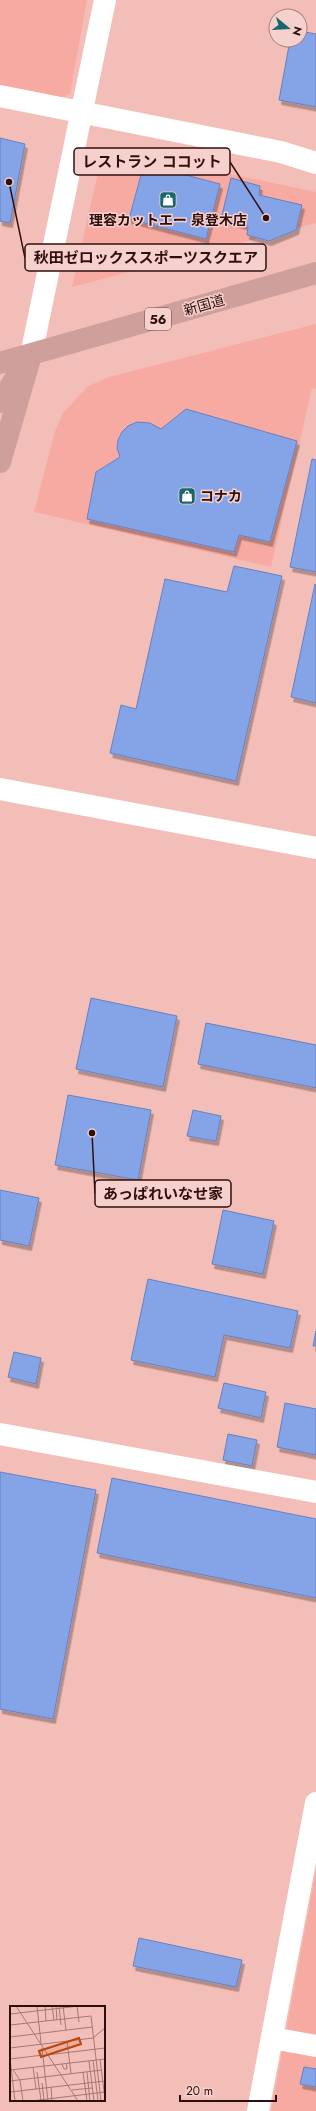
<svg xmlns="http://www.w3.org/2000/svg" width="316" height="2111" font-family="Jost,'Noto Sans JP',sans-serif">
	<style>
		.built { fill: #f7aaa2 }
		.building { fill: #85a4e7; stroke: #6481c2; filter: url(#shadow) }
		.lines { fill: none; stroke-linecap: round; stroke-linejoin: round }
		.minor { stroke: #fff; stroke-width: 22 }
		.major { stroke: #cf9f9b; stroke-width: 22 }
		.labels { text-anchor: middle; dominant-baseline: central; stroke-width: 3; stroke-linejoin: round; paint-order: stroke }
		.shield { fill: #f5d0cc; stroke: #6a4947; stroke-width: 1 }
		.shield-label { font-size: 13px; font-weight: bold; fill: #2f0f0e }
		.poi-label { font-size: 14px; font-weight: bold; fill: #2f0f0e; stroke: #f5d0cc }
		.street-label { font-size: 14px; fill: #2f0f0e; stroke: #f5d0cc }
		.inset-road { fill: none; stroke: #a57874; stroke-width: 1 }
		.view { fill: #ba460c; fill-opacity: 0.15; stroke: #ba460c; stroke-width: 2 }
		.inset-edge { fill: none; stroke: #2f0f0e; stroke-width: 2 }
		.leader { fill: none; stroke: #2f0f0e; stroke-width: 1.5 }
		.callout-dot { fill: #2f0f0e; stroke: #f5d0cc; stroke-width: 1.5 }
		.callout { fill: #f5d0cc; stroke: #2f0f0e; stroke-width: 1.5 }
		.callout-label { font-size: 15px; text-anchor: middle; font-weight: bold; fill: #2f0f0e }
	</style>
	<defs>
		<filter id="shadow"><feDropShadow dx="2.5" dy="4.5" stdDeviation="0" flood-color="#0004"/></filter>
	</defs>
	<rect width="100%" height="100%" fill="#f4beb8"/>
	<!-- built -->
	<g class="built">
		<polygon points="0,0 87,0 70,94 54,100 0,90"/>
		<polygon points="114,150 316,192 316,223 72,287 102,155"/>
		<polygon points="316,324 316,389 312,388 271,567 34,512 55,431 63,413 88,386 109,377"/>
		<polygon points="316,1871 316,2111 271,2111"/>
	</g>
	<!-- building -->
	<g class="building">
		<polygon points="300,31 316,34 316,107 279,100 290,40 300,40"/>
		<polygon points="0,138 25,144 10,223 0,221"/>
		<polygon points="144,164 220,184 206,239 129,219"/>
		<polygon points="231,178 260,186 259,195 302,205 296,230 269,241 247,235 248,226 221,219"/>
		<polygon points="186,409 297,441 270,542 239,535 234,552 87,519 96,472 120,457 117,448 118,440 122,432 128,426 137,422 150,423 161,429"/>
		<polygon points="312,459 316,460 316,572 290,567"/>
		<polygon points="234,566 282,576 236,781 110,753 121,705 136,709 165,579 227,592"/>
		<polygon points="315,584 316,585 316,703 291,697"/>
		<polygon points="91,998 177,1016 163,1087 76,1069"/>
		<polygon points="206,1023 316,1045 316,1088 198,1064"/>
		<polygon points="68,1095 151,1110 138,1180 55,1165"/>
		<polygon points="193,1110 221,1116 216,1141 187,1136"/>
		<polygon points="0,1190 39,1198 29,1246 0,1240"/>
		<polygon points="223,1210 274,1221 263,1274 212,1264"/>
		<polygon points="148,1279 298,1311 290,1348 224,1335 215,1377 131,1360"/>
		<polygon points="316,1331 316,1346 313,1346"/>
		<polygon points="14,1352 41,1358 36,1384 8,1377"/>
		<polygon points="224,1383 266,1392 261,1418 218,1408"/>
		<polygon points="285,1403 316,1409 316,1455 277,1447"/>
		<polygon points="228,1434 257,1440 252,1466 223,1460"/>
		<polygon points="0,1472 96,1490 53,1719 0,1709"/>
		<polygon points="112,1478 316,1519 316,1598 97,1553"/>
		<polygon points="139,1938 242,1960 236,1987 133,1966"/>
		<polygon points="304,2067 316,2069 316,2087 300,2084"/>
	</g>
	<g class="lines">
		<!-- minor -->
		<g class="minor">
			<polyline points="0,96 281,152 316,163"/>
			<polyline points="31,355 105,0"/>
			<polyline points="0,789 316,848"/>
			<polyline points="0,1434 316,1492"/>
			<polyline points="272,2038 316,2046"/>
			<polyline points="258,2111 316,1803"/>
		</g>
		<!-- major -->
		<g class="major">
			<polyline points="0,363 316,273"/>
			<polyline points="0,402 19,373"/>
			<polyline points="0,462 31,355"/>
		</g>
	</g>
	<!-- icons -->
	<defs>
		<symbol id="shop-square" viewBox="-11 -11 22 22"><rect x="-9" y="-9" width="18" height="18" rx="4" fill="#19666e" stroke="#f5d0cc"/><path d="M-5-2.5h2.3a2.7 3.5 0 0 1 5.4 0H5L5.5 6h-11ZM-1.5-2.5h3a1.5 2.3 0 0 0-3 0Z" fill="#fff"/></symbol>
	</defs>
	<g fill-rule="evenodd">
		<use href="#shop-square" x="158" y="190" width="20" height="20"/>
		<use href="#shop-square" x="177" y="486" width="20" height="20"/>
	</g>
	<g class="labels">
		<!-- shield labels -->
		<rect class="shield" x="145" y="308" width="26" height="22" rx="3"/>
		<g class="shield-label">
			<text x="158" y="319">56</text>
		</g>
		<!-- poi labels -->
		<g class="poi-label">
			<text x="168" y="220">理容カットエー 泉登木店</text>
			<text x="200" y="496" text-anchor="start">コナカ</text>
		</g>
		<!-- street labels -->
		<g class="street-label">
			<text transform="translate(204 305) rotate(-16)">新国道</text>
		</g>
	</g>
	<!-- overview -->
	<g transform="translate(10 2006)">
		<rect width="95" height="95" fill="#f4beb8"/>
		<path class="inset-road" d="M6,0L68,95M27,0L31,37M35,0L36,15M42,0L44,14M46,0L47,14M49,0L51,19M53,0L56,24M67,0L69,16M0,8L69,0M0,19L81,10L91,95M0,31L82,21M57,35L61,68M0,42L83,32L95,22M32,42L38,95M37,49L95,42M0,53L5,95M0,53L33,49M90,53L95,93M83,54L88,95M79,55L84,95M52,58L54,63H57L56,57M23,61L26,83M0,64L95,53M3,64L10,74L13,95M27,66L31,94M73,66L77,95M77,66L80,95M0,75L92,64M32,77L34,94M41,81L42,95M62,84L82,82M0,86L95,75M21,95L95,86"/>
		<path class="view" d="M69,32L71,38L31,51L29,45Z"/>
		<rect width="95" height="95" class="inset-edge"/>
	</g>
	<!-- callouts -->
	<path class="leader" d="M266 218L230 162M9 182L25 258M92 1133L95 1194"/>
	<g class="callout-dot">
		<circle cx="266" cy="218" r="4"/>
		<circle cx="9" cy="182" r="4"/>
		<circle cx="92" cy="1133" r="4"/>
	</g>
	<g class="callout">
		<rect x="74" y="148" width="156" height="27" rx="4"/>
		<rect x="25" y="244" width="241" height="27" rx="4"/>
		<rect x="95" y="1180" width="136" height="27" rx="4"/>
	</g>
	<g class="callout-label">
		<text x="152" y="167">レストラン ココット</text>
		<text x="146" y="263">秋田ゼロックススポーツスクエア</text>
		<text x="163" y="1199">あっぱれいなせ家</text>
	</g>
	<!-- north arrow -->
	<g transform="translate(288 28) rotate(108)"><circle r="19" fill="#f5d0cc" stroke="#a68380"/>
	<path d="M0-3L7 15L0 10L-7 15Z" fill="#19666e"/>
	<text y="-6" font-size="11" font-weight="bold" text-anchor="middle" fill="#2f0f0e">N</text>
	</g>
	<!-- scale -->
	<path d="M180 2095v6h96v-6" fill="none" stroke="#2f0f0e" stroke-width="2"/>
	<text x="186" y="2095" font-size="12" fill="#2f0f0e" stroke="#f5d0cc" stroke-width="3" paint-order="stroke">20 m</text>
</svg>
